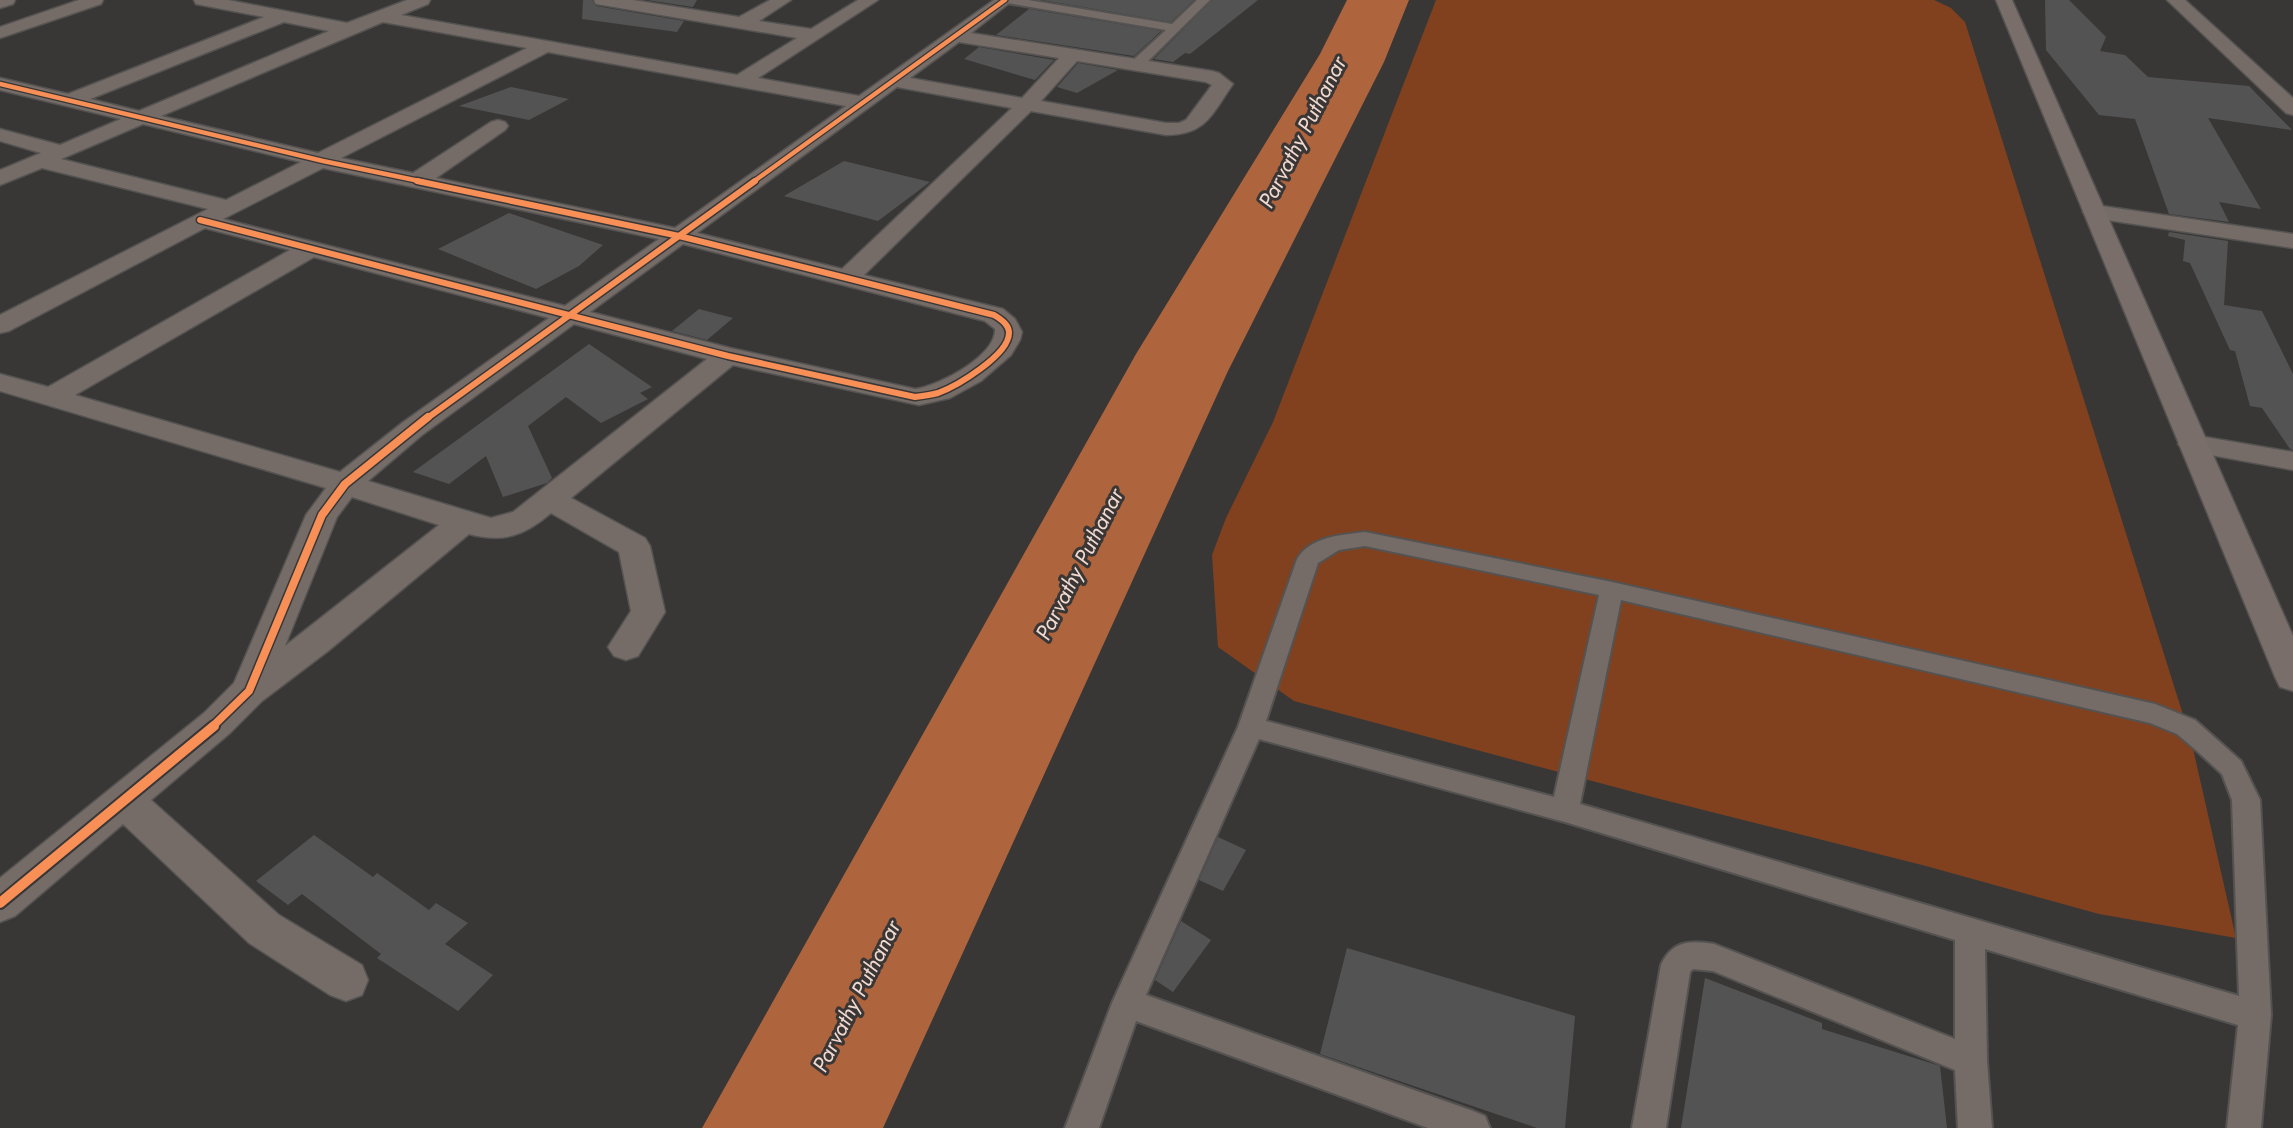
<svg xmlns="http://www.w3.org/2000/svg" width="2293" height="1128" font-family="Jost,sans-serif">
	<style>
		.green { fill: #81411f }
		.water { fill: #ae643d }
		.building { fill: #545353 }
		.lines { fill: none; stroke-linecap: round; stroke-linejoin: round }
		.service-casing { stroke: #545352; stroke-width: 4 }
		.minor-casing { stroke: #545352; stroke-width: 3 }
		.secondary-casing { stroke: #545352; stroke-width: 3 }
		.service { fill: #756c67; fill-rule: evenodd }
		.minor { fill: #756c67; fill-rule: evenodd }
		.secondary { fill: #796e69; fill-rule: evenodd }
		.cycleway-far3-casing { stroke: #393635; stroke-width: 7 }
		.cycleway-far2-casing { stroke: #393635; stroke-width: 9 }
		.cycleway-far1-casing { stroke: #393635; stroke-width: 11 }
		.cycleway-casing { stroke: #393635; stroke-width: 14 }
		.cycleway-far3 { stroke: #f78f57; stroke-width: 4.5 }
		.cycleway-far2 { stroke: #f78f57; stroke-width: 6 }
		.cycleway-far1 { stroke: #f78f57; stroke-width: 8 }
		.cycleway { stroke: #f78f57; stroke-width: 10 }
		.labels { text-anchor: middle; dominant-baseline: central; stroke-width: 6; stroke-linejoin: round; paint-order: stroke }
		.water-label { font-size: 22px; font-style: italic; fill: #f1dacf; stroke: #393635 }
	</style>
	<rect width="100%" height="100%" fill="#383736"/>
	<!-- green -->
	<polygon class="green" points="1436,0 1934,0 1951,8 1965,22 2191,740 2236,938 2099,914 1926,866 1656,798 1294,701 1218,647 1212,555 1226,518 1273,422"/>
	<!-- water -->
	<polygon class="water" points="1347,0 1409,0 1384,62 1228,371 883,1128 702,1128 1136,354 1320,54"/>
	<!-- building -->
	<g class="building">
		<polygon points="583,0 592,0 596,6 684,21 677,32 582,19"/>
		<polygon points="647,0 697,0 693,7"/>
		<polygon points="1042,0 1194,0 1171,22"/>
		<polygon points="1212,0 1258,0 1190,54 1185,53 1173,62 1154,59"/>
		<polygon points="2045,0 2069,0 2106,37 2100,51 2125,55 2148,77 2249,86 2292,130 2208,118 2261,209 2219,202 2229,222 2169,214 2135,119 2099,115 2046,50"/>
		<polygon points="1029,9 1161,31 1134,56 996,35"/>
		<polygon points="979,47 1054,60 1035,80 964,59"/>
		<polygon points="1078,63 1118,70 1077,93 1057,87"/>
		<polygon points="511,87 569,99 529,120 459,106"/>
		<polygon points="844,161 930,182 878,221 784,196"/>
		<polygon points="509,213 603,245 579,266 536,289 438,249"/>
		<polygon points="2169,232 2228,241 2224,305 2262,311 2293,374 2293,450 2290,449 2262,408 2250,406 2235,351 2230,350 2190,263 2183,261 2185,240 2168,236"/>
		<polygon points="699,309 733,318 707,340 672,331"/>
		<polygon points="589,344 652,387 640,393 648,399 601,423 566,397 528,426 552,478 547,483 503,497 486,456 449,484 413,472"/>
		<polygon points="314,835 373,877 377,873 429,910 436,903 468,923 445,944 493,975 458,1011 377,958 381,954 302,894 288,905 256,881"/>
		<polygon points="1218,837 1246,850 1223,891 1199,880"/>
		<polygon points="1181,921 1211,940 1173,992 1155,980"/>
		<polygon points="1347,948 1575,1016 1565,1128 1537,1128 1320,1054"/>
		<polygon points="1705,978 1822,1023 1822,1029 1940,1066 1947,1128 1681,1128"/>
	</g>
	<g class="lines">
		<defs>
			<g id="service">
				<polygon points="1001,0 1028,0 1172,24 1197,0 1210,0 1141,68 1136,69 1130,65 1131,62 1166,30 1007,3"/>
				<path d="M1365,532L1612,582L2155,704L2195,720L2241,761L2260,800L2271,1015L2261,1128H2227L2238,1025L1985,949L1987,1061L1992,1128H1958L1955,1070L1713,971L1693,969L1690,972L1666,1128H1632L1661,965C1672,941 1690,940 1714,944L1955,1039V940L1565,822L1259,739L1146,995L1473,1111L1485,1116L1490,1128H1428L1136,1021L1099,1128H1065L1112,1003L1238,727L1297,559C1311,536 1342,535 1365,532ZM1365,546L1599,595L1554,797L1266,721L1318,563L1339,550ZM1621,600L2150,723L2177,734L2197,751L2222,774L2232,800L2239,996L1580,804Z"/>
			</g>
			<g id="minor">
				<polygon points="0,0 15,0 13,4 0,8"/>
				<polygon points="79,0 103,0 101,4 0,38 0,27"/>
				<path d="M194,0H228L347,23L407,0H430L428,4L401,15L737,75L797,38L602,5L596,4L594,0H633L739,17L770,0H791L759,21L811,29L858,0H878L758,78L859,96L994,0H1013L971,33L1212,71L1219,73L1233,84C1212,114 1206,135 1166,135L1031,111L864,275L1003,309L1015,319L1022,332L1020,340L1011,355L981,381L950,398L919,405L733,365L571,498L645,538L650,546L665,612L638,656L626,660L614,656L608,647L631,611L619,552L551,513C524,536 503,543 469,534L328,651L262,701L230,733L151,800L279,915L362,965L368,980L362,995L346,1001L330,995L249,943L123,824L15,916L0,922V878L204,713L234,683L306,515L326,488L0,391V374L48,387L290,250L205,228L9,331L0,333V315L208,209L42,168L0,185V170L41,153L0,141V129L60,145L121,119L0,90V78L68,94L264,17L196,4ZM284,22L329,31L139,111L90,99ZM383,22L527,48L318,153L161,116ZM959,42L1059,58L1022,98L910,78ZM548,52L846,106L675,228L436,178L505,130L508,126L505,122L498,120L491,122L413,173L341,158ZM1077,61L1206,82L1212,85L1186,120L1179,123H1166L1041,101ZM897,87L1012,108L842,269L697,233ZM143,124L301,162L226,200L61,159ZM323,168L659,239L565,306L223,219ZM683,244L985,321L995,329C996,356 939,386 915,389L730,348L590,312ZM314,257L549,318L402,423L340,472L75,395ZM574,324L707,359L513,512L491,518L368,481L422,435ZM352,497L439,525L285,646L337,517Z"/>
				<polygon points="2167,0 2185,0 2293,98 2293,115 2286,113"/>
				<polygon points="2095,205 2293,234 2293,248 2087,217 2083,212 2087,207"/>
				<polygon points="2193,435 2293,452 2293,470 2183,450 2178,444 2183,438"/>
			</g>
			<polygon id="secondary" points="1996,0 2012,0 2293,636 2293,691 2280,687 2275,677"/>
		</defs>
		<!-- service casing -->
		<use href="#service" class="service-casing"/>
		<!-- minor casing -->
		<use href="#minor" class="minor-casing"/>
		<!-- secondary casing -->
		<use href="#secondary" class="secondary-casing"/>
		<!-- service -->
		<use href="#service" class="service"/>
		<!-- minor -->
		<use href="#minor" class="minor"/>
		<!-- secondary -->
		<use href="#secondary" class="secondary"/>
		<defs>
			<g id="cycleway-far3">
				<polyline points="0,84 323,161 424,182"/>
				<polyline points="753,182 1005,0"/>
			</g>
			<g id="cycleway-far2">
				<path d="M200,220L728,356L915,397C923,396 931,395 938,393C957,386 1009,355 1009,333C1009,324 1000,319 994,315L679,236L417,181"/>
				<polyline points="426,419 755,181"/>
			</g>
			<polyline id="cycleway-far1" points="212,727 249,691 322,515 345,484 428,417"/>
			<polyline id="cycleway" points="0,903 214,726"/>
		</defs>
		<!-- cycleway-far3 casing -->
		<use href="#cycleway-far3" class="cycleway-far3-casing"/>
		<!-- cycleway-far2 casing -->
		<use href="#cycleway-far2" class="cycleway-far2-casing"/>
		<!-- cycleway-far1 casing -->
		<use href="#cycleway-far1" class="cycleway-far1-casing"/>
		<!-- cycleway casing -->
		<use href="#cycleway" class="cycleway-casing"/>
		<!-- cycleway-far3 -->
		<use href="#cycleway-far3" class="cycleway-far3"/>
		<!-- cycleway-far2 -->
		<use href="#cycleway-far2" class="cycleway-far2"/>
		<!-- cycleway-far1 -->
		<use href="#cycleway-far1" class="cycleway-far1"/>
		<!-- cycleway -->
		<use href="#cycleway" class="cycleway"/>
	</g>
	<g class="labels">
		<!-- water labels -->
		<g class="water-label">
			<text transform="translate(1302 132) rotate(-63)">Parvathy Puthanar</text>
			<text transform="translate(1079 564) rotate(-63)">Parvathy Puthanar</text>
			<text transform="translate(856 996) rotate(-63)">Parvathy Puthanar</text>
		</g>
	</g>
</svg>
